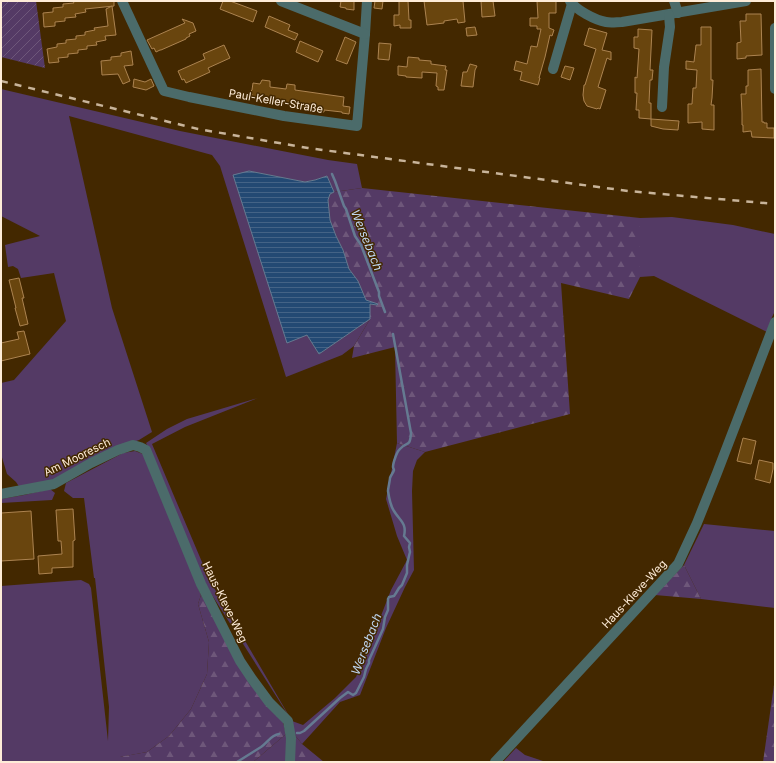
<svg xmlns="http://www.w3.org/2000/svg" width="776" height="763" font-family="Inter,sans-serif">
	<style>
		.grass { fill: #543a65 }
		.forest { fill: url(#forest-firs) }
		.garden { fill: url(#garden-furrows) }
		.water { fill: url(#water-rules); stroke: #657a91 }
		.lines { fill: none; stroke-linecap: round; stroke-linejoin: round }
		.stream { stroke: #657a91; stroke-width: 2.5 }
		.building { fill: #69450e; stroke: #ac8350 }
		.minor { stroke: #4b6b6a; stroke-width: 10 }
		.rail { stroke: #c8b49a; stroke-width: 2.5; stroke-dasharray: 7 7; stroke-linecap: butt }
		.labels { text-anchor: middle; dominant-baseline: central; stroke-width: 3; stroke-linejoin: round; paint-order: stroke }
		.street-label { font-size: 11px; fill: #feecd8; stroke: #432800 }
		.water-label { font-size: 12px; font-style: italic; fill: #bfd6f1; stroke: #432800 }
	</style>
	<defs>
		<pattern id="forest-firs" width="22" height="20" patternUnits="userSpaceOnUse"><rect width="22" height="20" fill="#543a65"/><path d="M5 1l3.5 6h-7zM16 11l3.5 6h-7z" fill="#6e577a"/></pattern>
		<pattern id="garden-furrows" width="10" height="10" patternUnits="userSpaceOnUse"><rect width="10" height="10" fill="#543a65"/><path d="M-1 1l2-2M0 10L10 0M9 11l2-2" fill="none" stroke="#6e577a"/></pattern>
		<pattern id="water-rules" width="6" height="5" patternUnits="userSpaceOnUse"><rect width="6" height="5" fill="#234973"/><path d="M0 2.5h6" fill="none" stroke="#446386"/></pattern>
	</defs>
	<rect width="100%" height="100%" fill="#432800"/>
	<!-- grass -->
	<g class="grass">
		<polygon points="1,89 180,131 328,160 357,164 362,188 334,192 327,176 315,180 305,182 249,171 307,335 319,354 370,319 354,346 342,355 286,377 220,166 212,155 69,116 112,308 152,432 139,440 118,448 56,480 20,488 16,482 7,474 1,454 1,383 14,380 66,321 54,273 21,278 18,269 13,266 8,267 5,245 40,236 1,216"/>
		<polygon points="672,217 733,225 775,234 775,311 772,317 767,332 654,276 640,277 640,218"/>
		<polygon points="258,398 185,427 152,444 210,581 292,721 303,725 335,698 356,677 372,639 391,590 407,560 397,536 386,499 397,443 425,452 417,460 413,471 412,491 414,570 405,587 386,628 360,695 340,702 302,744 294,734 292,721 205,584 149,448 146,443 167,429 187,419"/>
		<polygon points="135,451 143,454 201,595 198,604 209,642 207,674 191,709 169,736 147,752 120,757 120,762 1,762 1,586 81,580 89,584 91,588 108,741 109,707 95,578 94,578 84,498 73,498 64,491 66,483 123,453"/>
		<polygon points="50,489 55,493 52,500 1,503 1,499 24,495"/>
		<polygon points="704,524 775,531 775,608 701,599 684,565"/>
		<polygon points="286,734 288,739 287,762 253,762"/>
		<polygon points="516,748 525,755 546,762 503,762"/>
	</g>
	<!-- forest -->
	<g class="forest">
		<polygon points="362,188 640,218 640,277 629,299 561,283 570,414 425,452 397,443 395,347 352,358 354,346 370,319 370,304 377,305 366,300 358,281 349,269 343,250 336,236 330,220 328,200 330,194 334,192"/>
		<polygon points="684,565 701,599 655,595"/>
		<polygon points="201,595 283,722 286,734 253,762 120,762 119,757 147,752 169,736 191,709 207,674 209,642 198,604"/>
		<polygon points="775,678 775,762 763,762"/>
		<polygon points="294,734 302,744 324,762 292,762"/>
	</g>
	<!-- garden -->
	<polygon class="garden" points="1,1 36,1 45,68 1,57"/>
	<!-- water -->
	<polygon class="water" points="249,171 305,182 315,180 327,176 334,192 330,194 328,200 330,220 336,236 343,250 349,269 358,281 366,300 378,304 377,305 370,304 370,319 319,354 307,335 287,343 233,175"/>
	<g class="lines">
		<!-- stream -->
		<g class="stream">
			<polyline points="332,174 335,181 344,206 346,209 355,236 361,245 379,292 379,296 385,312"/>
			<path d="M297,733H300L304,731L340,698L348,692L353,695L356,693L364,677L366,669L369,663V660L383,629L385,617L388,610V599L389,597L394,596L396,593L399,588L402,585L407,573V565L409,556L410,552L409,547L410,543L404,536C407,523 400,521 394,511C390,505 389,498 388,491C388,489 390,480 390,478C391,475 393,473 394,470C394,469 393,468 393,467C393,463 397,451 400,449C407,441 410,448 411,433L393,334"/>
			<path d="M237,762C245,757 253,752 261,747C268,742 271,735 279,734"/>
		</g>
	</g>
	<!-- building -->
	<g class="building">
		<polygon points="73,1 114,1 114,6 85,9 86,12 75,14 76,17 65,18 65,21 55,22 55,26 44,27 43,13 53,12 53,8 63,7 63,4 74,3"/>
		<polygon points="223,1 230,1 257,11 253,22 220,9"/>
		<polygon points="341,1 354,1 354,10 346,9 346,8 340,7"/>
		<polygon points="375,1 383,1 382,9 374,8"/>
		<polygon points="399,1 408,1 409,20 411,20 411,28 400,28 400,25 394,26 394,15 399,15"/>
		<polygon points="424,1 463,1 465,22 458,23 457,19 444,21 444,23 427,25"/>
		<polygon points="481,1 493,1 495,16 482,17"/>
		<polygon points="537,1 556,1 556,13 549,13 549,28 554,30 552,36 550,35 545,57 539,78 540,78 538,85 520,80 522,72 514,70 516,61 527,64 531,46 537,47 541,29 537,29 537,26 530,26 530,18 538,18"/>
		<polygon points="112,6 116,35 105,36 106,40 96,42 97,45 87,46 87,49 78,50 78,53 68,54 68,57 58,58 59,62 49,63 47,49 57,47 57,44 66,43 66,40 76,39 76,36 85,35 85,32 95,30 94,28 108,26 106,9"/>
		<polygon points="746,14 761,14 762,55 746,56 746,58 737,59 737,43 741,42 740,21 746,21"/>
		<polygon points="269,16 290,25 288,30 298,34 295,40 265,27"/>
		<polygon points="182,19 193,23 196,31 189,34 190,36 186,38 186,39 161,50 160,50 156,52 154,48 152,49 147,40 185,23"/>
		<polygon points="475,27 477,35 467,36 466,28"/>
		<polygon points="701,27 711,27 711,80 713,80 712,98 711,105 714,105 714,130 702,129 702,122 688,123 688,104 692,104 693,88 696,88 697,70 686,69 686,61 694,62 696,45 701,45"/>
		<polygon points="589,28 607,33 602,50 611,52 611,60 607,58 598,87 606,90 600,109 598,108 597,109 587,106 584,101 583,95 584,85 585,85 596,49 584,45"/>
		<polygon points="638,29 652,30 650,70 653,70 652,80 650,80 649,103 651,103 651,119 639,118 639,110 636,110 637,93 635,93 635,77 637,78 639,49 634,48 634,37 638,37"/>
		<polygon points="345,37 356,42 347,64 336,60"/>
		<polygon points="300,41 323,51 318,62 296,52"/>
		<polygon points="379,43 391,44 389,60 378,59"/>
		<polygon points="224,45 230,58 208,68 210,72 186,83 184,79 182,80 178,71 205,59 203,54"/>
		<polygon points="131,51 133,65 124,66 130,81 123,84 118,74 102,75 101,61 111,60 111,57 121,56 121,53"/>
		<polygon points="408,57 419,58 419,60 431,61 431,64 446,66 445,70 447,70 444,90 438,90 438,87 436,86 437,73 422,72 422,78 406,77 406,76 398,75 398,66 407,67"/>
		<polygon points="470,64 477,66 475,70 473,87 461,86 463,72 467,72"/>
		<polygon points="565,66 574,68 570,80 561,77"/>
		<polygon points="761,69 762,122 764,122 764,123 767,123 767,128 774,128 774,138 752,137 751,131 743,132 743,125 742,125 742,113 741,94 746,94 746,86 748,86 748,70"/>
		<polygon points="134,79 145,82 151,79 154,86 146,90 133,87"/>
		<polygon points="262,80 270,81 270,87 286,89 287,84 295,85 295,90 344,97 343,106 350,107 349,114 342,113 342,112 324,110 324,112 306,109 306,107 268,102 268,101 251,98 252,94 250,92 252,90 253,83 260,84"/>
		<polygon points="651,119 679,121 678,130 663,129 651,126"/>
		<polygon points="19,278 24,298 22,298 28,324 20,326 15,308 16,308 9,280"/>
		<polygon points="24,331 30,354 1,361 1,343 19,339 17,332"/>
		<polygon points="743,438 756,441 751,464 737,461"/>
		<polygon points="759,460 773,463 773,469 770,483 755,479"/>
		<polygon points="73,509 75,540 73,541 73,567 52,568 52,573 39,574 38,556 62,554 61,541 58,541 56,510"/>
		<polygon points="31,511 34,559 1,561 1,513"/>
	</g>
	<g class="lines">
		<!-- minor -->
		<g class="minor">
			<polyline points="122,1 164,91 189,97 284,116 357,126 365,34 367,1"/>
			<polyline points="281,1 365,34"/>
			<path d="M570,1C576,10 595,20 606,22C611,23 617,22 622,22L746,1"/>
			<polyline points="674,1 678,13"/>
			<polyline points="775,28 775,89"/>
			<polyline points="553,69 572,4"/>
			<polyline points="662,107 664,67 670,27 669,15"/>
			<polyline points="1,494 54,484 91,463 118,450 133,445 140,447 146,450 201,584 240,661 252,679 269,702 288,721 291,738 290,762"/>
			<polyline points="495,762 678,564 697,523 717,473 775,322"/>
		</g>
		<!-- rail -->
		<polyline class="rail" points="1,81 198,129 308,148 628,191 775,204"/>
	</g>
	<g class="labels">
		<!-- street labels -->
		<g class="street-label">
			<text transform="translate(276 101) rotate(10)">Paul-Keller-Straße</text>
			<text transform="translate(77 457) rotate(-26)">Am Mooresch</text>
			<text transform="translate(634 594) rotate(-47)">Haus-Kleve-Weg</text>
			<text transform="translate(225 602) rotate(64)">Haus-Kleve-Weg</text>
		</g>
		<!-- water labels -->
		<g class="water-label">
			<text transform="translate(367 240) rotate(68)">Wersebach</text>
			<text transform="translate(366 644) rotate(-69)">Wersebach</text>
		</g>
	</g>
	<!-- border -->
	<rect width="776" height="763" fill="none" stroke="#feecd8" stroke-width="4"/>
</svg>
